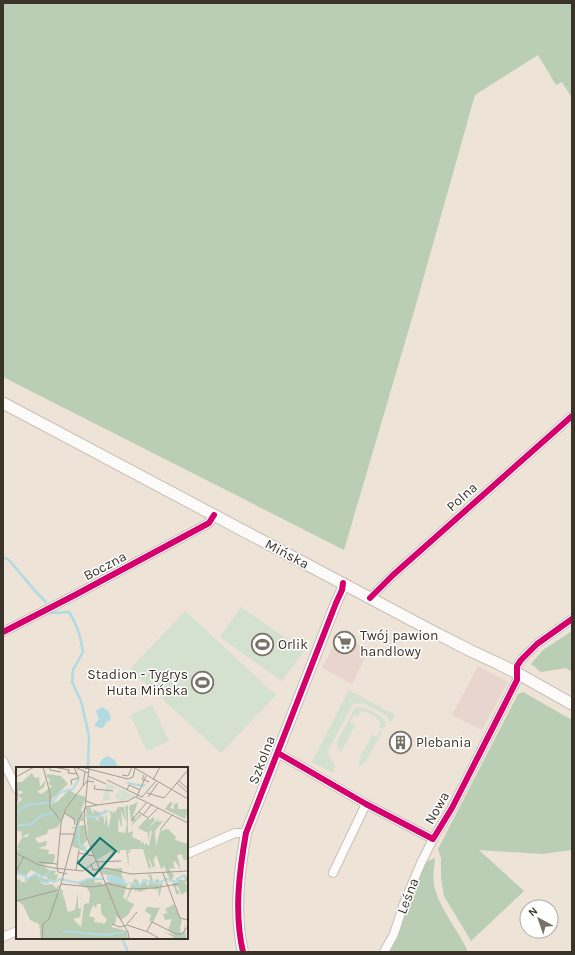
<svg xmlns="http://www.w3.org/2000/svg" width="575" height="955" font-family="Karla,sans-serif">
	<style>
		.commercial { fill: #e8d5cd }
		.green { fill: #d4e1ce }
		.forest { fill: #baceb6 }
		.water { fill: #b1dae2 }
		.lines { fill: none; stroke-linecap: round; stroke-linejoin: round }
		.stream { stroke: #b1dae2; stroke-width: 2.5 }
		.minor-casing { stroke: #c8bfb6; stroke-width: 10 }
		.tertiary-casing { stroke: #c8bfb6; stroke-width: 12 }
		.secondary-casing { stroke: #c8bfb6; stroke-width: 13 }
		.minor { stroke: #fcfbf9; stroke-width: 8 }
		.tertiary { stroke: #fcfbf9; stroke-width: 10 }
		.secondary { stroke: #fcfbf9; stroke-width: 11 }
		.cycleway-casing { stroke: #fff; stroke-width: 8 }
		.cycleway { stroke: #d6006c; stroke-width: 6 }
		.labels { text-anchor: middle; dominant-baseline: central; stroke-width: 3; stroke-linejoin: round; paint-order: stroke }
		.street-label { font-size: 14px; fill: #3a332a; stroke: #fff }
		.poi-label { font-size: 14px; fill: #3a332a; stroke: #fff; text-anchor: start }
		.inset-river { fill: none; stroke: #b1dae2; stroke-width: 2 }
		.inset-road { fill: none; stroke: #a59d92; stroke-width: 1 }
		.view { fill: #0f766e; fill-opacity: 0.15; stroke: #0f766e; stroke-width: 2 }
		.inset-edge { fill: none; stroke: #3a332a; stroke-width: 2 }
	</style>
	<rect width="100%" height="100%" fill="#ede3d7"/>
	<!-- commercial -->
	<g class="commercial">
		<polygon points="339,635 369,650 352,684 322,668"/>
		<polygon points="478,666 508,682 482,730 452,715"/>
	</g>
	<!-- green -->
	<g class="green">
		<polygon points="241,607 304,651 282,681 220,637"/>
		<polygon points="185,611 276,695 221,753 130,669"/>
		<polygon points="349,690 395,715 390,723 387,716 364,703 353,704 327,752 335,766 333,773 312,762"/>
		<polygon points="152,705 169,741 147,751 130,715"/>
		<path d="M361,707C366,708 381,715 384,720C386,722 385,723 386,726L382,729L379,727L381,722L376,719L377,717L367,712L365,713L361,711L357,717L354,715L350,722L355,725L341,752L337,747V742L354,710L356,708Z"/>
		<polygon points="381,730 382,732 364,764 358,765 361,758 360,757 372,735 377,737"/>
	</g>
	<!-- forest -->
	<g class="forest">
		<polygon points="3,3 572,3 572,98 562,82 556,85 538,55 475,95 413,315 344,550 3,377"/>
		<polygon points="572,631 572,672 566,668 541,672 531,664 543,650"/>
		<polygon points="523,692 572,720 572,850 542,854 479,850 524,891 471,941 444,896 441,878 441,858 438,849 518,694"/>
		<path d="M435,858C434,868 432,879 435,889C441,911 459,931 468,952H433L432,951L431,952H387L410,902L424,866L428,861Z"/>
	</g>
	<!-- water -->
	<g class="water">
		<polygon points="102,707 108,711 111,717 110,721 106,722 104,727 101,728 94,726 99,719 96,711"/>
		<path d="M107,756L115,760L118,768H100C99,761 101,760 107,756Z"/>
	</g>
	<g class="lines">
		<!-- stream -->
		<g class="stream">
			<polyline points="3,557 9,560 37,593 46,602"/>
			<path d="M51,613L69,612C78,627 80,635 83,652L73,670L72,682L81,701L89,736L88,768"/>
			<polyline points="122,938 128,952"/>
		</g>
		<defs>
			<g id="minor">
				<polyline points="370,598 393,575 572,416"/>
				<polyline points="3,632 75,595 209,523 214,515"/>
				<polyline points="278,753 366,804 433,839 452,808 517,680 517,666 521,660 537,644 572,619"/>
				<polyline points="3,761 17,789"/>
				<polyline points="187,854 235,833 246,833"/>
				<polyline points="333,873 366,804"/>
				<polyline points="3,937 17,931"/>
				<polyline points="384,952 394,934 404,903 421,863 433,839"/>
			</g>
			<path id="tertiary" d="M243,952C234,913 239,873 246,833L336,603L342,590L343,583"/>
			<polyline id="secondary" points="3,403 434,632 471,651 497,663 517,673 572,704"/>
		</defs>
		<!-- minor casing -->
		<use href="#minor" class="minor-casing"/>
		<!-- tertiary casing -->
		<use href="#tertiary" class="tertiary-casing"/>
		<!-- secondary casing -->
		<use href="#secondary" class="secondary-casing"/>
		<!-- minor -->
		<use href="#minor" class="minor"/>
		<!-- tertiary -->
		<use href="#tertiary" class="tertiary"/>
		<!-- secondary -->
		<use href="#secondary" class="secondary"/>
		<defs>
			<g id="cycleway">
				<polyline points="370,598 393,575 572,416"/>
				<polyline points="3,632 75,595 209,523 214,515"/>
				<polyline points="278,753 366,804 433,839 452,808 517,680 517,666 521,660 537,644 572,619"/>
				<path d="M243,952C234,913 239,873 246,833L336,603L342,590L343,583"/>
			</g>
		</defs>
		<!-- cycleway casing -->
		<use href="#cycleway" class="cycleway-casing"/>
		<!-- cycleway -->
		<use href="#cycleway" class="cycleway"/>
	</g>
	<!-- icons -->
	<defs>
		<symbol id="supermarket-ring" viewBox="-11 -11 22 22"><circle r="9.5" fill="#fff" stroke="#797167" stroke-width="1.5"/><path d="M-6-5.5h2.5l.6 2H6L4.5 2H-2.5L-4.4-4H-6ZM-1.5 3.2a1.3 1.3 0 1 0 .1 0ZM3 3.2a1.3 1.3 0 1 0 .1 0Z" fill="#797167"/></symbol>
		<symbol id="stadium-ring" viewBox="-11 -11 22 22"><circle r="9.5" fill="#fff" stroke="#797167" stroke-width="1.5"/><path d="M0-5a6.5 5 0 1 0 0 10a6.5 5 0 1 0 0-10ZM-3.5-1.8h7v3.6h-7Z" fill="#797167"/></symbol>
		<symbol id="building-ring" viewBox="-11 -11 22 22"><circle r="9.5" fill="#fff" stroke="#797167" stroke-width="1.5"/><path d="M-4-6H4V6H1V3H-1V6H-4ZM-2.5-4.3h1.7v1.8h-1.7ZM.8-4.3h1.7v1.8H.8ZM-2.5-1h1.7V.8h-1.7ZM.8-1h1.7V.8H.8Z" fill="#797167"/></symbol>
	</defs>
	<g fill-rule="evenodd">
		<use href="#supermarket-ring" x="332" y="630" width="25" height="25"/>
		<use href="#stadium-ring" x="250" y="632" width="25" height="25"/>
		<use href="#stadium-ring" x="190" y="670" width="25" height="25"/>
		<use href="#building-ring" x="388" y="730" width="25" height="25"/>
	</g>
	<g class="labels">
		<!-- street labels -->
		<g class="street-label">
			<text transform="translate(462 497) rotate(-42)">Polna</text>
			<text transform="translate(287 554) rotate(28)">Mińska</text>
			<text transform="translate(105 566) rotate(-28)">Boczna</text>
			<text transform="translate(262 760) rotate(-69)">Szkolna</text>
			<text transform="translate(437 808) rotate(-60)">Nowa</text>
			<text transform="translate(408 896) rotate(-69)">Leśna</text>
		</g>
		<!-- poi labels -->
		<g class="poi-label">
			<text x="360" y="635">Twój pawion<tspan x="360" dy="16">handlowy</tspan></text>
			<text x="278" y="644">Orlik</text>
			<text x="188" y="674" text-anchor="end">Stadion - Tygrys<tspan x="188" dy="16">Huta Mińska</tspan></text>
			<text x="416" y="742">Plebania</text>
		</g>
	</g>
	<!-- overview -->
	<g transform="translate(16 767)">
		<rect width="172" height="172" fill="#ede3d7"/>
		<path d="M91,16L104,22L103,33L105,22L119,30L115,32V28L113,33L112,31L104,35V32L102,34L99,28L104,24L101,21L92,24L95,32L86,35Z" fill="#d4e1ce"/>
		<path d="M16,6L19,11L23,10L24,20L30,13L28,20L21,25L26,27L36,19L32,17L34,13L30,9L32,7L45,9L52,17L36,32L34,38L42,34L53,23L60,27L70,30L65,43L68,54H64L63,59L69,58L71,73L66,79L63,75L62,76L66,81L69,79L71,85L55,79L59,61L56,62V60H60V54L49,46L42,60L32,63L31,67L19,71L22,76L31,74L30,79L22,81L33,83L32,87H38L39,91L37,96L26,98L33,103L40,104L38,108L42,107L40,114L34,112L32,115H24L29,118L36,117L41,122V119L45,118L41,124L43,127L44,121L47,124L46,135L47,127L52,145L59,143L62,125V142L65,141L68,121L64,150L57,152L65,160L68,137L73,136L74,126L71,121L62,117L78,110L79,116L85,115L87,118L93,114L111,118L106,133L108,130L110,134L115,118H121L117,114L120,111L116,103L123,117L130,115L132,119L134,116L127,111L132,115L135,113L132,108L135,107L138,117L140,112L143,113L142,118L147,115L143,131L142,120L141,123L134,121L124,125L120,123V126L119,122H116L111,134L118,137L112,148L105,153L100,149V155L95,160L111,164L112,172H25L23,157L14,153L7,138L0,133V114L4,112L5,115H10L16,108H19L32,113L30,108L27,109L15,103L9,109L0,106V82L4,83L1,80L6,70H11L14,66L5,70L6,65L0,63V38L6,32L2,28L8,25L0,23L1,15H6ZM81,137H85V146L91,153L88,157L84,155L81,158L82,155H78L79,151L73,149L77,138L80,141ZM122,35L117,49L120,52L123,47L126,48L115,59L117,55L115,53L113,39ZM154,35L157,36L154,41L158,42V37L162,36V42H172L169,52L149,42ZM112,38V66L117,64L116,70L125,74L126,77L128,74V79L130,76L133,79L136,64H134L132,75V66L122,61L129,53L132,51L134,53L137,50L139,53L132,62L144,50L141,55L147,54L139,64L140,80L144,64L152,62L160,70L159,73L172,77V94L167,92L166,87L161,88L165,104L160,95L157,94L159,103L157,101L153,102L158,108L156,113H154L148,99L145,102L140,87L139,92L137,90L139,99L137,101L131,86L135,101L133,102L127,82H115L113,87L112,81L113,101L110,83H104V87L99,85L98,89L95,84L81,93L72,72L70,41L74,40L78,49L77,43L86,46L89,42L90,45L79,51L83,54L82,50L87,49L89,58L90,45L92,61L95,50L93,43L97,46L98,43L99,46L102,40H108L110,56L105,43L106,59L105,60L103,50L102,65L109,66L111,57L109,40ZM106,101V110L110,115L103,110L86,107L84,102ZM168,109H172V115H168L172,119V130L170,124L166,128L161,118L160,121L164,126L161,128L156,116H162L160,112L163,110L164,113H169ZM158,137L166,154L164,160L165,166L168,165V155L170,172H160L149,165L159,168L152,163L156,152L149,153L147,147L152,146L149,142ZM131,140L144,141L137,155L133,154L135,148L129,144Z" fill="#baceb6" fill-rule="evenodd"/>
		<path d="M91,109L103,110L110,116H116L110,118L100,116L91,113Z" fill="#b1dae2"/>
		<path class="inset-river" d="M111,16L127,19L129,17M0,46L11,38L37,35L43,26L57,22L63,12M69,49L80,50L92,44M62,56L63,76L72,86M0,59L15,57L25,49L38,46M0,106L10,109V113L21,106L24,113L31,116L34,113L38,115L45,112L62,116L72,112H88M24,109H30L35,103M115,116L123,120L128,113L139,117L151,112L160,115L166,109H172M47,164L89,168L109,165"/>
		<path class="inset-road" d="M27,0L34,26V40L45,54M34,0V3L45,5M38,0L53,3M59,0L72,6M65,0L112,12L117,10L119,1M73,0L68,51L71,71L103,150L112,165L113,172M117,0L172,32M53,3L52,6L61,7M106,8L112,9L116,0M128,8L126,12L133,15M72,9L90,17M0,10L18,0M91,13L126,30L140,14M137,13L144,0M163,14L172,22M0,15L2,31L0,38M161,16L172,26M56,18L55,13L63,11L58,0M67,18L69,5M79,18L78,22L97,24M111,23L113,18L124,23M131,26L148,31L172,3M120,30L172,56M132,30L142,16M70,34L81,38L112,34L121,29L130,9M123,45L132,51L142,41M48,46L58,52L59,58M127,48L136,37M115,54L131,35M144,63L156,48M44,67H58M0,86L23,98L38,101L67,104L80,94M63,86L78,89M23,95L41,97M81,95L105,94M75,97L77,103L90,101L115,107L172,104M41,101L45,56L50,41L71,14L78,15M41,101L42,105L51,107M60,103L63,83M0,105L8,89M147,106L164,151L172,153M89,116L114,122L138,121L162,117M45,117L75,120L90,118M0,134L42,123M96,157L104,160L111,158L132,165L144,172M111,157L121,145M131,164L136,155L160,167H166L172,159M26,172L27,157L33,152L45,117L62,54L70,40L81,38"/>
		<path class="view" d="M84,71L100,84L78,109L62,96Z"/>
		<rect width="172" height="172" class="inset-edge"/>
	</g>
	<!-- border -->
	<rect width="575" height="955" fill="none" stroke="#3a332a" stroke-width="8"/>
	<!-- north arrow -->
	<g transform="translate(539 919) rotate(320)"><circle r="19" fill="#ffffff" stroke="#b0adaa"/>
	<path d="M0-3L7 15L0 10L-7 15Z" fill="#797167"/>
	<text y="-6" font-size="11" font-weight="bold" text-anchor="middle" fill="#3a332a">N</text>
	</g>
</svg>
